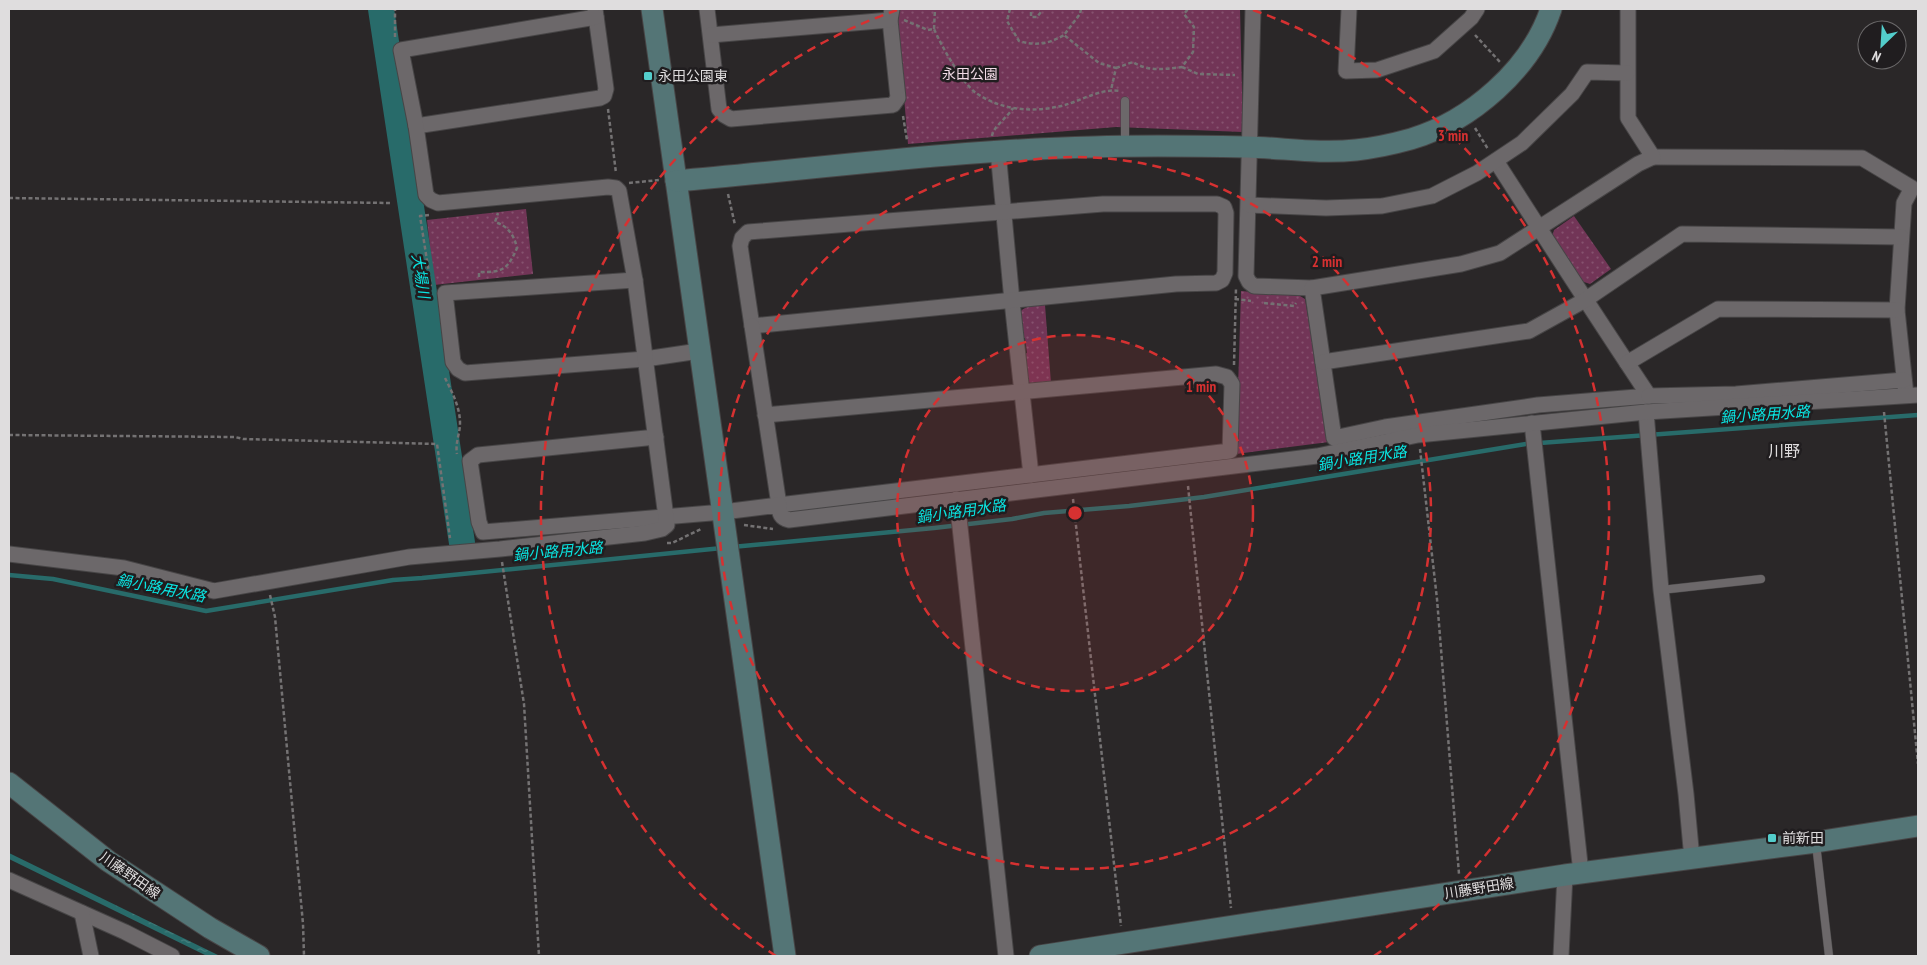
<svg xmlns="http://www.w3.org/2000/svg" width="1927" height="965" font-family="'PT Sans Narrow','Noto Sans JP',sans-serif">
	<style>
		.park { fill: url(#park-dots) }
		.water { fill: url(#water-ripples) }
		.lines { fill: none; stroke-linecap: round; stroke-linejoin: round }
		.stream { stroke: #286b6a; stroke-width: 4.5 }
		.river { stroke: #286b6a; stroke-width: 26 }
		.lane-casing { stroke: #474546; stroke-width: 9 }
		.street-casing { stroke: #474546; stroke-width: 17 }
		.secondary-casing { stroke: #474546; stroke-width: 23 }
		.path { stroke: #747273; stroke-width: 2.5; stroke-dasharray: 4 2.5; stroke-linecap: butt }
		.lane { stroke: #6c686a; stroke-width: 8 }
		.street { stroke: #6c686a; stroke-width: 15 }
		.secondary { stroke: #547576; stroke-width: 21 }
		.ring { fill: none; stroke: #d63131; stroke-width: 2.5; stroke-dasharray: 9 6 }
		.poi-dot { fill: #53cdcb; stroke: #201d1f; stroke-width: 2 }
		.labels { text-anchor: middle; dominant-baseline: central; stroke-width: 5; stroke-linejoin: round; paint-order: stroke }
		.park-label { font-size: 14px; fill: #f2dbe6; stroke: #201d1f }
		.poi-label { font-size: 14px; fill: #dfddde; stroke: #201d1f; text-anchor: start }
		.street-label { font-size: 14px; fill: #dfddde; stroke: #201d1f }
		.water-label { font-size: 15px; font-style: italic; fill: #0ae4e1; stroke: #201d1f }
		.quarter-label { font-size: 16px; fill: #dfddde; stroke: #201d1f }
		.centre { fill: #d63131; stroke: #201d1f; stroke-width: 2.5 }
		.ring-label { font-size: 15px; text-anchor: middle; font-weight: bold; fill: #d63131; stroke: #201d1f; stroke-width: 5; stroke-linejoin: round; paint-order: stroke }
	</style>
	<defs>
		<pattern id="park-dots" width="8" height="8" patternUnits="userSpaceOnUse" patternTransform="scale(1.25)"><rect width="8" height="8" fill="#723557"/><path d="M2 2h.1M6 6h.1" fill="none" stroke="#86526f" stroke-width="1.8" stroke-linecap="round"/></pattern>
		<pattern id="water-ripples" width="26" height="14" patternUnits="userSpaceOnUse" patternTransform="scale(1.25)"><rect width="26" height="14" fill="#286b6a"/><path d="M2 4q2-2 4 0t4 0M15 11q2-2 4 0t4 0" fill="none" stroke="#47807f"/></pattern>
	</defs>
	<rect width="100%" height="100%" fill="#2a2728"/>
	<!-- park -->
	<g class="park">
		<polygon points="898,9 1240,9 1243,132 1116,127 908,144 897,15"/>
		<polygon points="526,209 533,274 434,285 427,220"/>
		<polygon points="1574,216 1611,269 1590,284 1581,281 1552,238 1554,230"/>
		<polygon points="1241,291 1300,296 1305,299 1329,442 1236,454"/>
		<path d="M1045,305L1051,383L1031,384L1028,382L1023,354L1027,353L1025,338H1022C1019,310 1014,307 1045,305Z"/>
	</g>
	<!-- water -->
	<polygon class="water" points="9,853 220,956 207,956 9,859"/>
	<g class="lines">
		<!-- stream -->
		<g class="stream">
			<polyline points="732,547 934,528 1012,519 1044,513 1129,506 1204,497 1526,444 1918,415"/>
			<polyline points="9,575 53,579 206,611 393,580 422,578 722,548"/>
		</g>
		<!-- river -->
		<polyline class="river" points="381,9 462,543"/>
		<defs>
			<g id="lane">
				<polyline points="1125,144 1125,101"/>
				<polyline points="1661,590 1761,579"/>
				<polyline points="1816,844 1829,956"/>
			</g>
			<g id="street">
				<polyline points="707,9 719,109 724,115 731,119 893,105 898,98 890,20 892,9"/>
				<polyline points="1253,9 1246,276 1249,282 1254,286 1312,288"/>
				<polyline points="1349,9 1346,71 1377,70 1434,51 1471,18 1477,9"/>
				<polyline points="711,35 890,20"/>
				<polyline points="416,126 600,98 604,96 606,89 595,9"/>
				<polyline points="998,151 1012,301 1031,475"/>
				<polyline points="1653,157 1862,158 1912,188 1904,203 1897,310 1906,395"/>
				<path d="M1496,161C1546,239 1597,318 1649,396L1538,405L1385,427L1334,438L1312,288L1461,264L1500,253L1638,164L1653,157L1628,118V9"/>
				<polygon points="1103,204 1217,204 1224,207 1226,213 1225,273 1222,280 1216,283 1176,284 752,326 740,246 742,238 748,232"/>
				<polyline points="1249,205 1326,208 1382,206 1432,196 1477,173 1522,143 1572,94 1587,72 1627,73"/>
				<polyline points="635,280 445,293 453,362 458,369 465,373 645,359 699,351"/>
				<polyline points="752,326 779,505 1230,451 1232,384 1227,377 1216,374 765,415"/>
				<polyline points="1323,362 1529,331 1585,300 1682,234 1901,237"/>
				<polyline points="1627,363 1718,309 1897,310"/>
				<polyline points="1649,396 1736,394 1904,380"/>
				<polyline points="1646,412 1661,590 1686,794 1692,859"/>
				<polyline points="1532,423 1581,873"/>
				<path d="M656,437L478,455L470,461L479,522L483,532L723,512L779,505C779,514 781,518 789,520L1317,456L1418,435L1646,412L1918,395"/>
				<polyline points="957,499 1006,956"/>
				<polyline points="9,554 124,568 214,591 409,557 500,549 645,533 662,529 667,525 635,280 619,191 616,188 608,187 438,203 431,200 426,195 416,126 401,50 596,17"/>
				<polyline points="9,880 125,932 172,956"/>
				<polyline points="82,913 91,956"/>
				<polyline points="1561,956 1565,875"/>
			</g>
			<g id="secondary">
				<polyline points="652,9 785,956"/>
				<path d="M676,181C815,169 954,150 1093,147C1145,145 1196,146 1248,147C1284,148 1320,154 1356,150C1374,148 1393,144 1411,139C1471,121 1531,69 1551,9"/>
				<polyline points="9,783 108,861 210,928 259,956"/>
				<polyline points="1040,956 1565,875 1816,842 1918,826"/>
			</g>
		</defs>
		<!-- lane casing -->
		<use href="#lane" class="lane-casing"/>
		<!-- street casing -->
		<use href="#street" class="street-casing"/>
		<!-- secondary casing -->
		<use href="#secondary" class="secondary-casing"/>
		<!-- path -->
		<g class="path">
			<path d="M1010,9L1007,21L1019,41C1036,46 1049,44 1064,35"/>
			<polyline points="1081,9 1080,14 1064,35 1099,63 1116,68 1111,90"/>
			<polyline points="1031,12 1031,17 1037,17 1041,12 1040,9"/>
			<path d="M904,20L928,30L934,29C941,45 962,83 976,93C1002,111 1035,113 1065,105C1082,100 1102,88 1120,91"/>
			<polyline points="934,29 935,9"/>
			<polyline points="1475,35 1500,62"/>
			<polyline points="395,37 395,9"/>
			<polyline points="1182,67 1198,74 1235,75"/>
			<path d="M1116,68L1133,62C1148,72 1165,69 1182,67L1193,52L1194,27L1184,14L1188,9"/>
			<polyline points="608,109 616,173"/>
			<polyline points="903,116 907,140"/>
			<polyline points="1475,128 1488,149"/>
			<path d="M992,136C993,127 1007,118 1013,108"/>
			<polyline points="629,183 659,180"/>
			<polyline points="728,194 735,225"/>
			<polyline points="9,198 390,203"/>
			<polyline points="429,215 420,216 431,286"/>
			<path d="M479,277V272C502,272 507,271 517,248C514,235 508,226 495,222L498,213"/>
			<polyline points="1235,299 1251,301"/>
			<polyline points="1264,303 1294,306 1296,303"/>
			<polyline points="1234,365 1236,288"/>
			<path d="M445,378C452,392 460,407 460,423C460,434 455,443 457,454"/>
			<polyline points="1884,412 1918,764"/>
			<polyline points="9,435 235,437 243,439 437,444 450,538"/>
			<polyline points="1420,449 1437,599 1459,874"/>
			<polyline points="1188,486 1231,908"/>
			<polyline points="1073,499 1121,926"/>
			<polyline points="744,525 773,529"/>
			<polyline points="667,543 672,543 701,529"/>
			<polyline points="502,562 524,704 539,956"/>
			<polyline points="270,595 275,617 303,924 304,956"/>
		</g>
		<!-- lane -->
		<use href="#lane" class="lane"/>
		<!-- street -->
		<use href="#street" class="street"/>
		<!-- secondary -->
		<use href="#secondary" class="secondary"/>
	</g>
	<!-- distance rings -->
	<circle cx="1075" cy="513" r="178" fill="#d63131" fill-opacity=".12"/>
	<g class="ring">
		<circle cx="1075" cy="513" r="178"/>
		<circle cx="1075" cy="513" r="356"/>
		<path d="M776 956A534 534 0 0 1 897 10M1253 10A534 534 0 0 1 1374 956"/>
	</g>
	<!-- markers -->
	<g class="poi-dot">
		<rect x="643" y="71" width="10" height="10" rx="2.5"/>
		<rect x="1767" y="833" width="10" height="10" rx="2.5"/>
	</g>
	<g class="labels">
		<!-- park labels -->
		<g class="park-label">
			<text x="970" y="74">永田公園</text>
		</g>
		<!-- poi labels -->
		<g class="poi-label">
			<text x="658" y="76">永田公園東</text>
			<text x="1782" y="838">前新田</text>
		</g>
		<!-- street labels -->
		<g class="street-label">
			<text transform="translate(130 875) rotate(35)">川藤野田線</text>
			<text transform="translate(1479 888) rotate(-9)">川藤野田線</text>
		</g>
		<!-- water labels -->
		<g class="water-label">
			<text transform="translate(421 276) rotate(81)">大場川</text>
			<text transform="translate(1765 414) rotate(-4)">鍋小路用水路</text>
			<text transform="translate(1362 458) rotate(-9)">鍋小路用水路</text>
			<text transform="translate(961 511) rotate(-8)">鍋小路用水路</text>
			<text transform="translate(558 551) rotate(-5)">鍋小路用水路</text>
			<text transform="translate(161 588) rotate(11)">鍋小路用水路</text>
		</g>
		<!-- quarter labels -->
		<g class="quarter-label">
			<text x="1784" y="451">川野</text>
		</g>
	</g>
	<circle cx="1075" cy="513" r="8" class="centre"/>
	<g class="ring-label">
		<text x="1453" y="141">3 min</text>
		<text x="1327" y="267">2 min</text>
		<text x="1201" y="392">1 min</text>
	</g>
	<!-- border -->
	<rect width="1927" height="965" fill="none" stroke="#dfddde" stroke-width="20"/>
	<!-- north arrow -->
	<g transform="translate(1882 45) rotate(205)"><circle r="24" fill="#201d1f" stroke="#6c6a6b"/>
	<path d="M0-4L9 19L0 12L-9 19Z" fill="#53cdcb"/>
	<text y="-8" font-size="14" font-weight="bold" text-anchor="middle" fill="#dfddde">N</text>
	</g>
</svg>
